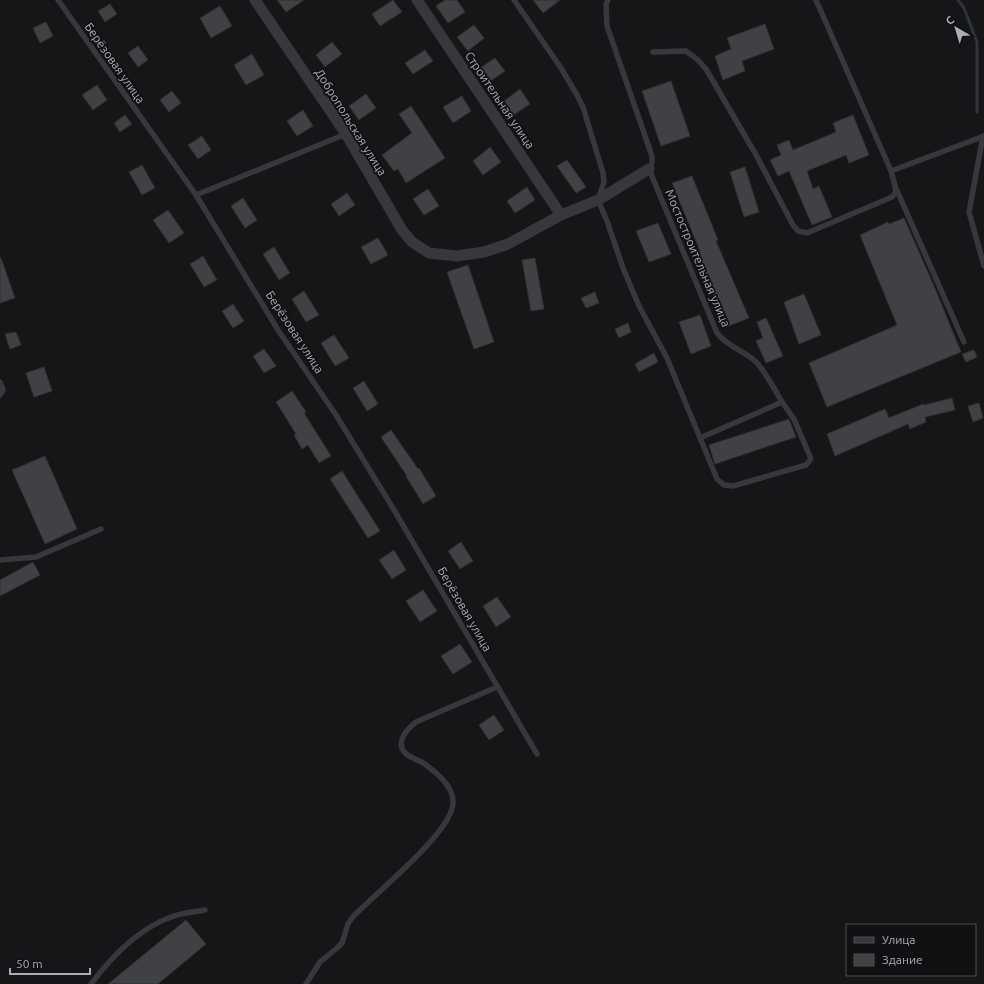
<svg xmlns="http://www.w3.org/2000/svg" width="984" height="984" font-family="Ubuntu,sans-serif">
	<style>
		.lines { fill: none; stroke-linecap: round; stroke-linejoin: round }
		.stream { stroke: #2c353c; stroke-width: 3 }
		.building { fill: #404145; stroke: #303034 }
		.service { stroke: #37383d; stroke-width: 5.5 }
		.minor { stroke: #37383d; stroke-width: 11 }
		.labels { text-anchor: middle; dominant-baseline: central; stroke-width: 3.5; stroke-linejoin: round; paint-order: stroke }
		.street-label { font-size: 12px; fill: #a8adb8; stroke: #111113 }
	</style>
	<rect width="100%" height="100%" fill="#161618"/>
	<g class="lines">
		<!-- stream -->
		<polyline class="stream" points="958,0 964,8 977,42 977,112"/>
	</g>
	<!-- building -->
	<g class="building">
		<polygon points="277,0 304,0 286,12"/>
		<polygon points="393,0 402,12 380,26 372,14"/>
		<polygon points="445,0 457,0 465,12 448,23 436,6"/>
		<polygon points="533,0 560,0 543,13"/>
		<polygon points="110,4 117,14 105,22 98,11"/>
		<polygon points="220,6 232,26 211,38 200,18"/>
		<polygon points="46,22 53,36 40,43 33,28"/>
		<polygon points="765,24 774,49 742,61 745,71 723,80 715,56 731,49 727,38"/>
		<polygon points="474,25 484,38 468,51 457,37"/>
		<polygon points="332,42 342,54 325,67 316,55"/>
		<polygon points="138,46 148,60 138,67 128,53"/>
		<polygon points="425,50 433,61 413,74 405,63"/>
		<polygon points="252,54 264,75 246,85 234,65"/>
		<polygon points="495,58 505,71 489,82 479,69"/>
		<polygon points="671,81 690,136 661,146 642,91"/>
		<polygon points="97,85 107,100 93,110 82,95"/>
		<polygon points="520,89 530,104 512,116 503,102"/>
		<polygon points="172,91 181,103 169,112 160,100"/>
		<polygon points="366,94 376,108 359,120 349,106"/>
		<polygon points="462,96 471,111 453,123 443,107"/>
		<polygon points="411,106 445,158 406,183 398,169 394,171 382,155 412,133 399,114"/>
		<polygon points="303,110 313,126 297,136 287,121"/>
		<polygon points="125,115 132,124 120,132 114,123"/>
		<polygon points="853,115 869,155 849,163 846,155 807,171 813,189 819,186 832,217 812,225 789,171 778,176 770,160 781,155 777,145 789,140 793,150 836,132 833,123"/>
		<polygon points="202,136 211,150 198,159 188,145"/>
		<polygon points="490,147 501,162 483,175 473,161"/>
		<polygon points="567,160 586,187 576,193 557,166"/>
		<polygon points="142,165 155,188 142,195 129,172"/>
		<polygon points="745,167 759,212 744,217 730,172"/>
		<polygon points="692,176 718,240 716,241 749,318 726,327 697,252 700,251 672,183"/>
		<polygon points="527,187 535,200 515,213 507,201"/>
		<polygon points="428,189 439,206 424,215 413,199"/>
		<polygon points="347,193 355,205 339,216 331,204"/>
		<polygon points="243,198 257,220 245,228 231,206"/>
		<polygon points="168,210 184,233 169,243 153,220"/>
		<polygon points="904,218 934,286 961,352 827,407 809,363 897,325 860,235 888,222 889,224"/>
		<polygon points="658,223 671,254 649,262 636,231"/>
		<polygon points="378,238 388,255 371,264 361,247"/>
		<polygon points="274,247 290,273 279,280 263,254"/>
		<polygon points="203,256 217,280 204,287 190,264"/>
		<polygon points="0,258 1,258 15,298 0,303"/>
		<polygon points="535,258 544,309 531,311 522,260"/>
		<polygon points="468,265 494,342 474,349 447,272"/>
		<polygon points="304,291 319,315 306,322 292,299"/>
		<polygon points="595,292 599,303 586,308 581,298"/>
		<polygon points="804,294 821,335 799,344 784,302"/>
		<polygon points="233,304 244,321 233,328 222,311"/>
		<polygon points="700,315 711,346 691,354 679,322"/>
		<polygon points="766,318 783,356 766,363 756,341 763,338 757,322"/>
		<polygon points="628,323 631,332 619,338 615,329"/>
		<polygon points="16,332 21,345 10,349 5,334"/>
		<polygon points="334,335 349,358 335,366 321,343"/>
		<polygon points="264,349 276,366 264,373 253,356"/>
		<polygon points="974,350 977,357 966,362 962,354"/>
		<polygon points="654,353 658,362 639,372 635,364"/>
		<polygon points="44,367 52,391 34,397 26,373"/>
		<polygon points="364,381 378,404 367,411 353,388"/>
		<polygon points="292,391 306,412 304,413 331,456 319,463 308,445 302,449 294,435 296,434 276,402"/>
		<polygon points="952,398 955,410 925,417 926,422 910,429 908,424 835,456 827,434 885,409 889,418 923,404 924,405"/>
		<polygon points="979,403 983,418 973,422 968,406"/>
		<polygon points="789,419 796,437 715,464 709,445"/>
		<polygon points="391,430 418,469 419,468 436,496 423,504 406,476 407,476 381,437"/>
		<polygon points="45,456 77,529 45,544 12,470"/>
		<polygon points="342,471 380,531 368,538 330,479"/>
		<polygon points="461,542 473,561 460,569 448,551"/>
		<polygon points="394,550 406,570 392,579 379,560"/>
		<polygon points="33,562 40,575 0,596 0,580"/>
		<polygon points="423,590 437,611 420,622 406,601"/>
		<polygon points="497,597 511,617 496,627 483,606"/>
		<polygon points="460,644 472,662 453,674 441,656"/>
		<polygon points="494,715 504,730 489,740 479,725"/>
		<polygon points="186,920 206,944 158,984 108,984"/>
	</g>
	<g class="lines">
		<!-- service -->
		<g class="service">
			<polyline points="58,0 196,195 278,330 336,415 394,510 537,754"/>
			<polyline points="514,0 561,68 577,95 583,107 603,173 604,182 598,200 607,221 623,268 639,306 667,358 717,479 724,485 733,486 806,465 811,459 794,419 782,402 700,438"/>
			<path d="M608,0L606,4L607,26L652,156V163L649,169L717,333C727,346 742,350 754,360C765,370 774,389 782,402"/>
			<polyline points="816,0 891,171 984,136"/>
			<polyline points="653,52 686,51 698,60 706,69 755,153 793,225 798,231 807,233 892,197 896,192 895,186"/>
			<polyline points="983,136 969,212 984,266"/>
			<polyline points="891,171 895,186 964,342"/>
			<polyline points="196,195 346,134"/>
			<polyline points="0,382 3,390 0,395"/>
			<polyline points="0,560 36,557 101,529"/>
			<path d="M91,984C112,956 138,929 171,917C181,913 194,912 205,910"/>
			<path d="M306,984L320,962L337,948L342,943L348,924L352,918C374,894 452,833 453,803C454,788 437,773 426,765C420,760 410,758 405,753C395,742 407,729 416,722L497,687"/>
		</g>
		<!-- minor -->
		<g class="minor">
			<polyline points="255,0 346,134 402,230 412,242 429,253 457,256 484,252 508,244 561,215 598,200 649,169"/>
			<polyline points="417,0 561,215"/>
		</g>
	</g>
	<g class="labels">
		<!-- street labels -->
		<g class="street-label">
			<text transform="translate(115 63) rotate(55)">Берёзовая улица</text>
			<text transform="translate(500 100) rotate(56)">Строительная улица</text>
			<text transform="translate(351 122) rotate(58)">Добропольская улица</text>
			<text transform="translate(698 258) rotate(67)">Мостостроительная улица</text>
			<text transform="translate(295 332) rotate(57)">Берёзовая улица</text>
			<text transform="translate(465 609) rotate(60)">Берёзовая улица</text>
		</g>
	</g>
	<!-- legend -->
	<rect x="846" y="924" width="130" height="52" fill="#111113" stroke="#4d4f55"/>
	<rect x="854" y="937" width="20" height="6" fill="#37383d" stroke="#4d4f55"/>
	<text x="882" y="944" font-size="12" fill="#a8adb8">Улица</text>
	<rect x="854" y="954" width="20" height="12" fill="#404145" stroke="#4d4f55"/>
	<text x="882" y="964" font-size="12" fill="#a8adb8">Здание</text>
	<!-- north arrow -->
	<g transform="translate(956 28) rotate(322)" stroke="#111113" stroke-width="3" paint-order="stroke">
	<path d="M0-3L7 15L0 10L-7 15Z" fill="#a8adb8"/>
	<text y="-6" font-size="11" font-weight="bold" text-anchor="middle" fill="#a8adb8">С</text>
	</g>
	<!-- scale -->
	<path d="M10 968v6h80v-6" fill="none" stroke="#a8adb8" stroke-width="2"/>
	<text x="16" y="968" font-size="12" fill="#a8adb8" stroke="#111113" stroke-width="3" paint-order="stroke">50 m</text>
</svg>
